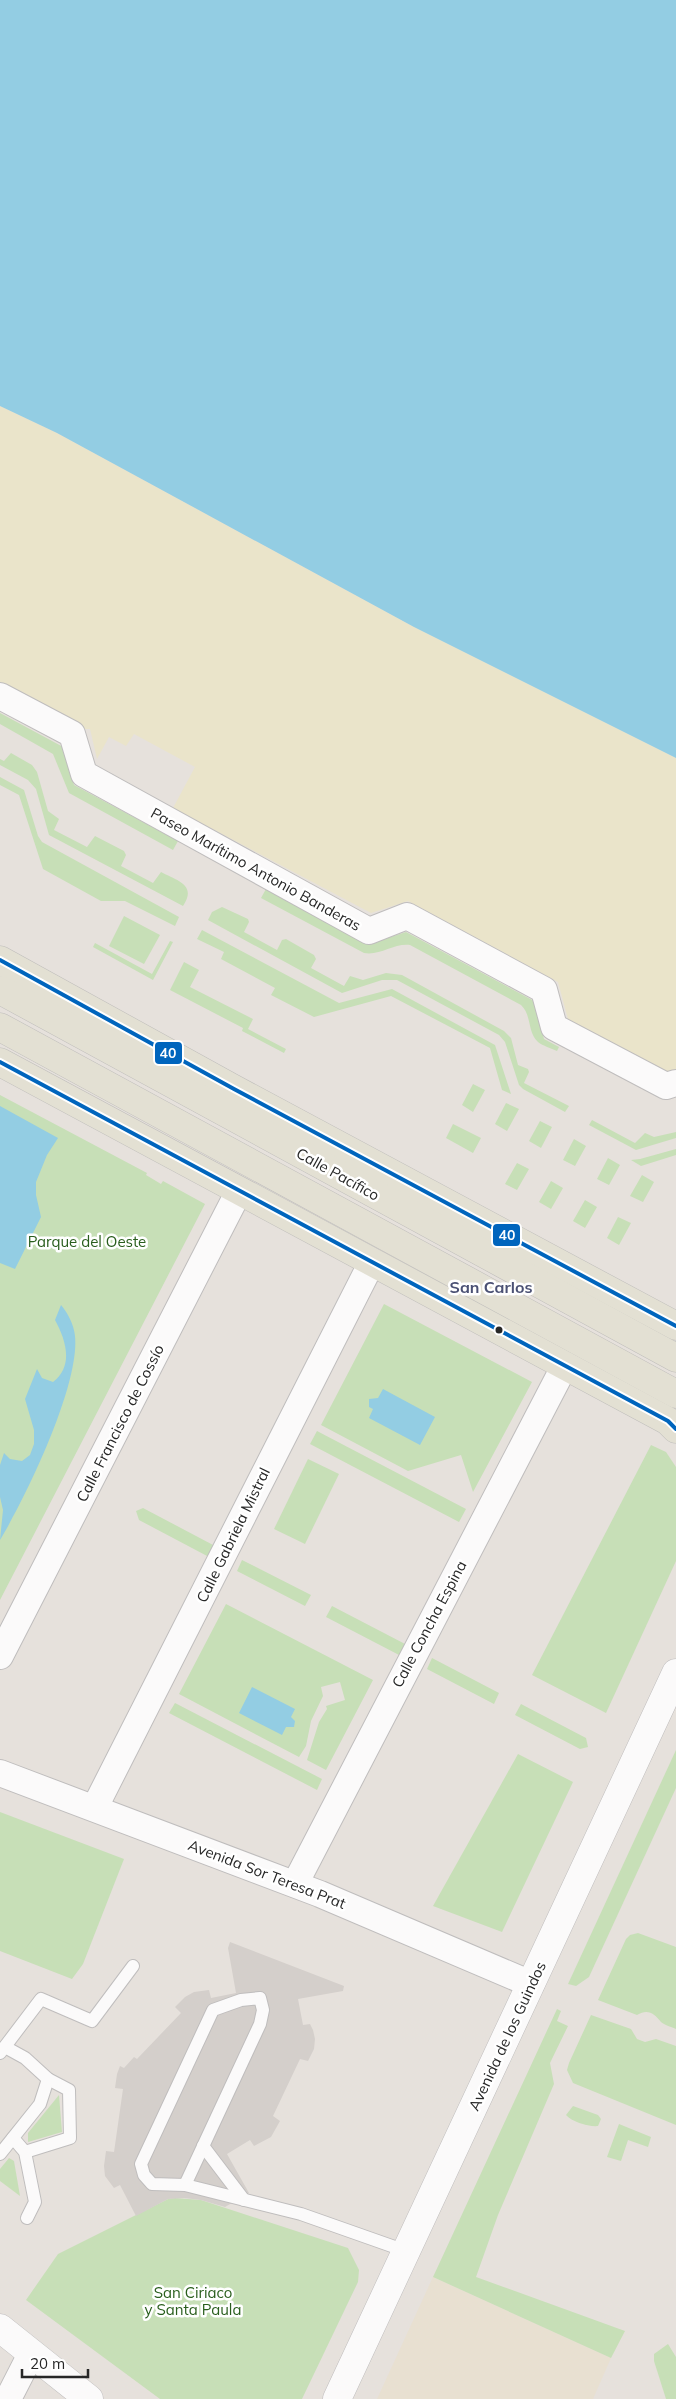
<svg xmlns="http://www.w3.org/2000/svg" width="676" height="2399" font-family="Mulish,sans-serif">
	<style>
		.education { fill: #e8e0d1 }
		.green { fill: #c7dfb7 }
		.sand { fill: #eae4ca }
		.plaza { fill: #d4cfcb }
		.water { fill: #93cde3 }
		.lines { fill: none; stroke-linecap: round; stroke-linejoin: round }
		.lane-casing { stroke: #bfbdbd; stroke-width: 14 }
		.street-casing { stroke: #bfbdbd; stroke-width: 28 }
		.secondary-casing { stroke: #bfbdbd; stroke-width: 29 }
		.primary-casing { stroke: #bfbdbb; stroke-width: 29 }
		.lane { stroke: #fbfafa; stroke-width: 12 }
		.street { stroke: #fbfafa; stroke-width: 26 }
		.secondary { stroke: #fbfafa; stroke-width: 28 }
		.primary { stroke: #e3e0d3; stroke-width: 28 }
		.bus-1-casing { stroke: #fff; stroke-width: 8 }
		.bus-1 { stroke: #0065bd; stroke-width: 4 }
		.bus-dot { fill: #272727; stroke: #fff; stroke-width: 2 }
		.labels { text-anchor: middle; dominant-baseline: central; stroke-width: 5; stroke-linejoin: round; paint-order: stroke }
		.street-label { font-size: 15px; fill: #272727; stroke: #fff }
		.park-label { font-size: 15px; fill: #295e1d; stroke: #fff }
		.neighbourhood-label { font-size: 16px; font-weight: bold; fill: #4b5174; stroke: #fff }
		.line-badge { stroke: #fff; stroke-width: 2 }
		.badge-label { font-size: 14px; text-anchor: middle; font-weight: bold; fill: #fff }
	</style>
	<rect width="100%" height="100%" fill="#e6e1dc"/>
	<!-- education -->
	<polygon class="education" points="433,2277 611,2358 593,2399 377,2399"/>
	<!-- green -->
	<g class="green">
		<polygon points="0,713 65,748 74,785 178,841 173,850 69,793 53,754 0,724"/>
		<path d="M11,753L32,765L37,772L48,811L59,819L54,830L87,847L95,836L124,851L126,855L121,866L153,883L161,872C178,881 197,885 183,906L49,835L36,789L28,780L0,765V759L4,761Z"/>
		<polygon points="0,777 24,790 38,836 42,842 179,917 175,926 125,901 101,901 43,869 19,795 0,785"/>
		<path d="M266,889L369,944L406,932L534,1001L544,1039L559,1047L557,1051C551,1048 543,1046 538,1042C527,1032 532,1015 521,1005L410,945C394,943 380,956 364,953L261,898Z"/>
		<polygon points="222,907 248,919 249,922 244,932 277,950 282,940 286,939 314,955 316,959 311,968 344,986 350,976 363,980 386,973 402,975 504,1031 511,1038 518,1065 528,1069 529,1072 524,1083 569,1106 565,1112 523,1089 519,1085 505,1042 499,1035 397,980 382,980 342,993 208,920 212,912"/>
		<polygon points="124,916 160,935 144,964 109,946"/>
		<polygon points="202,930 339,1003 392,989 495,1045 511,1094 502,1090 490,1048 391,996 314,1017 271,995 275,988 221,959 224,952 197,939"/>
		<polygon points="170,941 173,942 153,980 93,947 95,943 152,974"/>
		<polygon points="184,962 199,970 190,987 253,1019 248,1029 286,1049 284,1053 242,1031 243,1028 170,990"/>
		<polygon points="473,1084 485,1090 473,1112 462,1105"/>
		<polygon points="0,1095 147,1173 146,1175 161,1184 163,1181 205,1204 0,1600"/>
		<polygon points="506,1103 519,1109 507,1131 495,1124"/>
		<polygon points="592,1120 635,1143 645,1133 654,1137 676,1132 676,1138 636,1150 589,1125"/>
		<polygon points="540,1121 552,1127 541,1148 529,1141"/>
		<polygon points="453,1124 481,1138 473,1153 446,1138"/>
		<polygon points="574,1139 586,1146 575,1166 563,1160"/>
		<polygon points="676,1149 676,1155 641,1166 631,1160 640,1159"/>
		<polygon points="608,1158 620,1165 609,1185 597,1179"/>
		<polygon points="517,1163 529,1169 517,1190 505,1184"/>
		<polygon points="642,1175 654,1182 643,1202 630,1196"/>
		<polygon points="551,1181 563,1188 551,1209 539,1202"/>
		<polygon points="585,1200 597,1207 585,1228 573,1221"/>
		<polygon points="618,1217 631,1223 619,1245 607,1238"/>
		<polygon points="384,1304 532,1382 473,1492 461,1455 408,1471 321,1425"/>
		<polygon points="317,1431 466,1509 459,1522 310,1444"/>
		<polygon points="651,1445 666,1452 676,1467 676,1561 606,1713 532,1675"/>
		<polygon points="308,1459 339,1474 305,1544 274,1529"/>
		<polygon points="143,1508 215,1546 209,1557 139,1520 136,1511"/>
		<polygon points="242,1560 311,1595 305,1606 237,1571"/>
		<polygon points="226,1604 373,1680 326,1770 307,1760 319,1722 327,1709 326,1706 345,1700 340,1682 321,1687 323,1696 311,1721 306,1746 299,1757 179,1694"/>
		<polygon points="332,1606 407,1645 401,1656 326,1617"/>
		<polygon points="432,1658 499,1693 494,1704 427,1669"/>
		<polygon points="175,1703 322,1779 317,1790 169,1713"/>
		<polygon points="521,1704 586,1738 588,1747 580,1749 515,1715"/>
		<polygon points="676,1750 676,1788 589,1977 576,1986 568,1984"/>
		<polygon points="518,1754 573,1782 502,1932 433,1906"/>
		<polygon points="0,1812 124,1859 83,1964 72,1979 0,1951"/>
		<path d="M638,1933L676,1947V2029C672,2027 664,2025 661,2022C655,2014 648,2008 637,2015L598,2000L626,1939L630,1935Z"/>
		<polygon points="557,2009 561,2011 557,2021 568,2026 550,2063 554,2084 498,2215 476,2277 625,2331 611,2358 433,2277"/>
		<polygon points="591,2015 631,2029 637,2039 645,2042 656,2039 676,2046 676,2125 573,2083 567,2070 569,2063"/>
		<polygon points="59,2095 62,2132 28,2142 28,2133"/>
		<path d="M573,2106L598,2115L601,2119L598,2126C589,2127 572,2122 566,2115Z"/>
		<polygon points="619,2124 651,2137 648,2147 628,2140 621,2161 607,2157"/>
		<polygon points="9,2158 14,2161 20,2196 0,2181 0,2169"/>
		<polygon points="175,2198 201,2200 348,2248 359,2270 358,2282 302,2399 160,2399 26,2300 58,2254 168,2199"/>
		<polygon points="668,2344 676,2357 676,2399 666,2399 654,2361 654,2354"/>
	</g>
	<!-- sand -->
	<polygon class="sand" points="0,406 57,433 414,627 676,758 676,1071 667,1073 568,1019 558,982 408,901 371,913 173,808 195,767 134,734 126,746 109,737 97,759 90,729 83,729 0,684"/>
	<!-- plaza -->
	<polygon class="plaza" points="230,1942 344,1986 343,1991 298,1999 303,2025 310,2024 313,2030 315,2039 314,2049 308,2061 300,2059 273,2116 280,2121 271,2137 254,2146 250,2140 227,2154 249,2193 225,2207 201,2200 184,2198 168,2199 136,2216 120,2185 114,2188 105,2176 104,2166 106,2151 114,2152 123,2089 115,2088 117,2074 120,2066 124,2068 134,2057 137,2059 181,2013 175,2007 185,1997 194,1992 209,1990 211,1998 236,1993 228,1948"/>
	<!-- water -->
	<g class="water">
		<polygon points="0,0 676,0 676,758 414,627 57,433 0,406"/>
		<polygon points="0,1106 58,1138 47,1155 36,1182 36,1195 41,1217 15,1269 0,1263"/>
		<path d="M61,1305C68,1313 74,1325 75,1336C80,1385 26,1497 0,1540L3,1510L0,1497V1465L4,1453L10,1459L22,1461L30,1455L34,1444V1430L25,1399L37,1369L42,1378L53,1382C74,1366 66,1340 55,1320Z"/>
		<polygon points="383,1389 435,1417 420,1445 369,1418 373,1409 369,1407 369,1399 378,1398"/>
		<polygon points="252,1687 295,1709 291,1717 295,1721 294,1727 286,1727 282,1735 239,1713"/>
	</g>
	<g class="lines">
		<defs>
			<g id="lane">
				<polyline points="0,2053 41,1999 92,2021 133,1966"/>
				<polyline points="13,2138 25,2152 35,2202 27,2218"/>
				<polyline points="203,2146 244,2200"/>
				<polyline points="25,2152 70,2138 69,2090 48,2079"/>
				<polyline points="0,2154 40,2104 48,2079 25,2058 5,2047"/>
				<polyline points="185,2185 260,2024 263,2010 260,1998 241,2000 213,2010 141,2164 144,2175 152,2184 185,2185 301,2214 406,2251"/>
			</g>
			<g id="street">
				<polyline points="0,696 72,734 84,774 369,931 407,916 544,990 554,1027 666,1086 676,1083"/>
				<polyline points="0,1656 239,1191"/>
				<polyline points="0,1773 320,1894 531,1984"/>
				<polyline points="95,1807 372,1262"/>
				<polyline points="295,1884 565,1365"/>
				<polyline points="8,2399 31,2354"/>
			</g>
			<g id="secondary">
				<polyline points="0,2328 89,2399"/>
				<polyline points="337,2399 676,1673"/>
			</g>
			<g id="primary">
				<polyline points="0,960 234,1089 676,1326"/>
				<polyline points="0,990 676,1358"/>
				<polyline points="0,1027 676,1394"/>
				<polyline points="0,1062 668,1421 676,1429"/>
			</g>
		</defs>
		<!-- lane casing -->
		<use href="#lane" class="lane-casing"/>
		<!-- street casing -->
		<use href="#street" class="street-casing"/>
		<!-- secondary casing -->
		<use href="#secondary" class="secondary-casing"/>
		<!-- primary casing -->
		<use href="#primary" class="primary-casing"/>
		<!-- lane -->
		<use href="#lane" class="lane"/>
		<!-- street -->
		<use href="#street" class="street"/>
		<!-- secondary -->
		<use href="#secondary" class="secondary"/>
		<!-- primary -->
		<use href="#primary" class="primary"/>
		<defs>
			<g id="bus-1">
				<polyline points="0,960 234,1089 676,1326"/>
				<polyline points="0,1062 668,1421 676,1429"/>
			</g>
		</defs>
		<!-- bus-1 casing -->
		<use href="#bus-1" class="bus-1-casing"/>
		<!-- bus-1 -->
		<use href="#bus-1" class="bus-1"/>
	</g>
	<!-- markers -->
	<circle class="bus-dot" cx="499" cy="1330" r="4.5"/>
	<g class="labels">
		<!-- street labels -->
		<g class="street-label">
			<text transform="translate(256 869) rotate(29)">Paseo Marítimo Antonio Banderas</text>
			<text transform="translate(338 1174) rotate(29)">Calle Pacífico</text>
			<text transform="translate(120 1423) rotate(-63)">Calle Francisco de Cossío</text>
			<text transform="translate(233 1535) rotate(-64)">Calle Gabriela Mistral</text>
			<text transform="translate(429 1624) rotate(-62)">Calle Concha Espina</text>
			<text transform="translate(267 1874) rotate(21)">Avenida Sor Teresa Prat</text>
			<text transform="translate(507 2036) rotate(-65)">Avenida de los Guindos</text>
		</g>
		<!-- park labels -->
		<g class="park-label">
			<text x="87" y="1241">Parque del Oeste</text>
			<text x="193" y="2292">San Ciriaco<tspan x="193" dy="17">y Santa Paula</tspan></text>
		</g>
		<!-- neighbourhood labels -->
		<g class="neighbourhood-label">
			<text x="491" y="1287">San Carlos</text>
		</g>
	</g>
	<g class="line-badge">
		<rect x="154" y="1041" width="29" height="24" rx="5" fill="#0065bd"/>
		<rect x="492" y="1223" width="29" height="24" rx="5" fill="#0065bd"/>
	</g>
	<g class="badge-label">
		<text x="168" y="1058">40</text>
		<text x="507" y="1240">40</text>
	</g>
	<!-- scale -->
	<path d="M22 2369v8h66v-8" fill="none" stroke="#272727" stroke-width="2.5"/>
	<text x="30" y="2369" font-size="15" fill="#272727" stroke="#ffffff" stroke-width="4" paint-order="stroke">20 m</text>
</svg>
